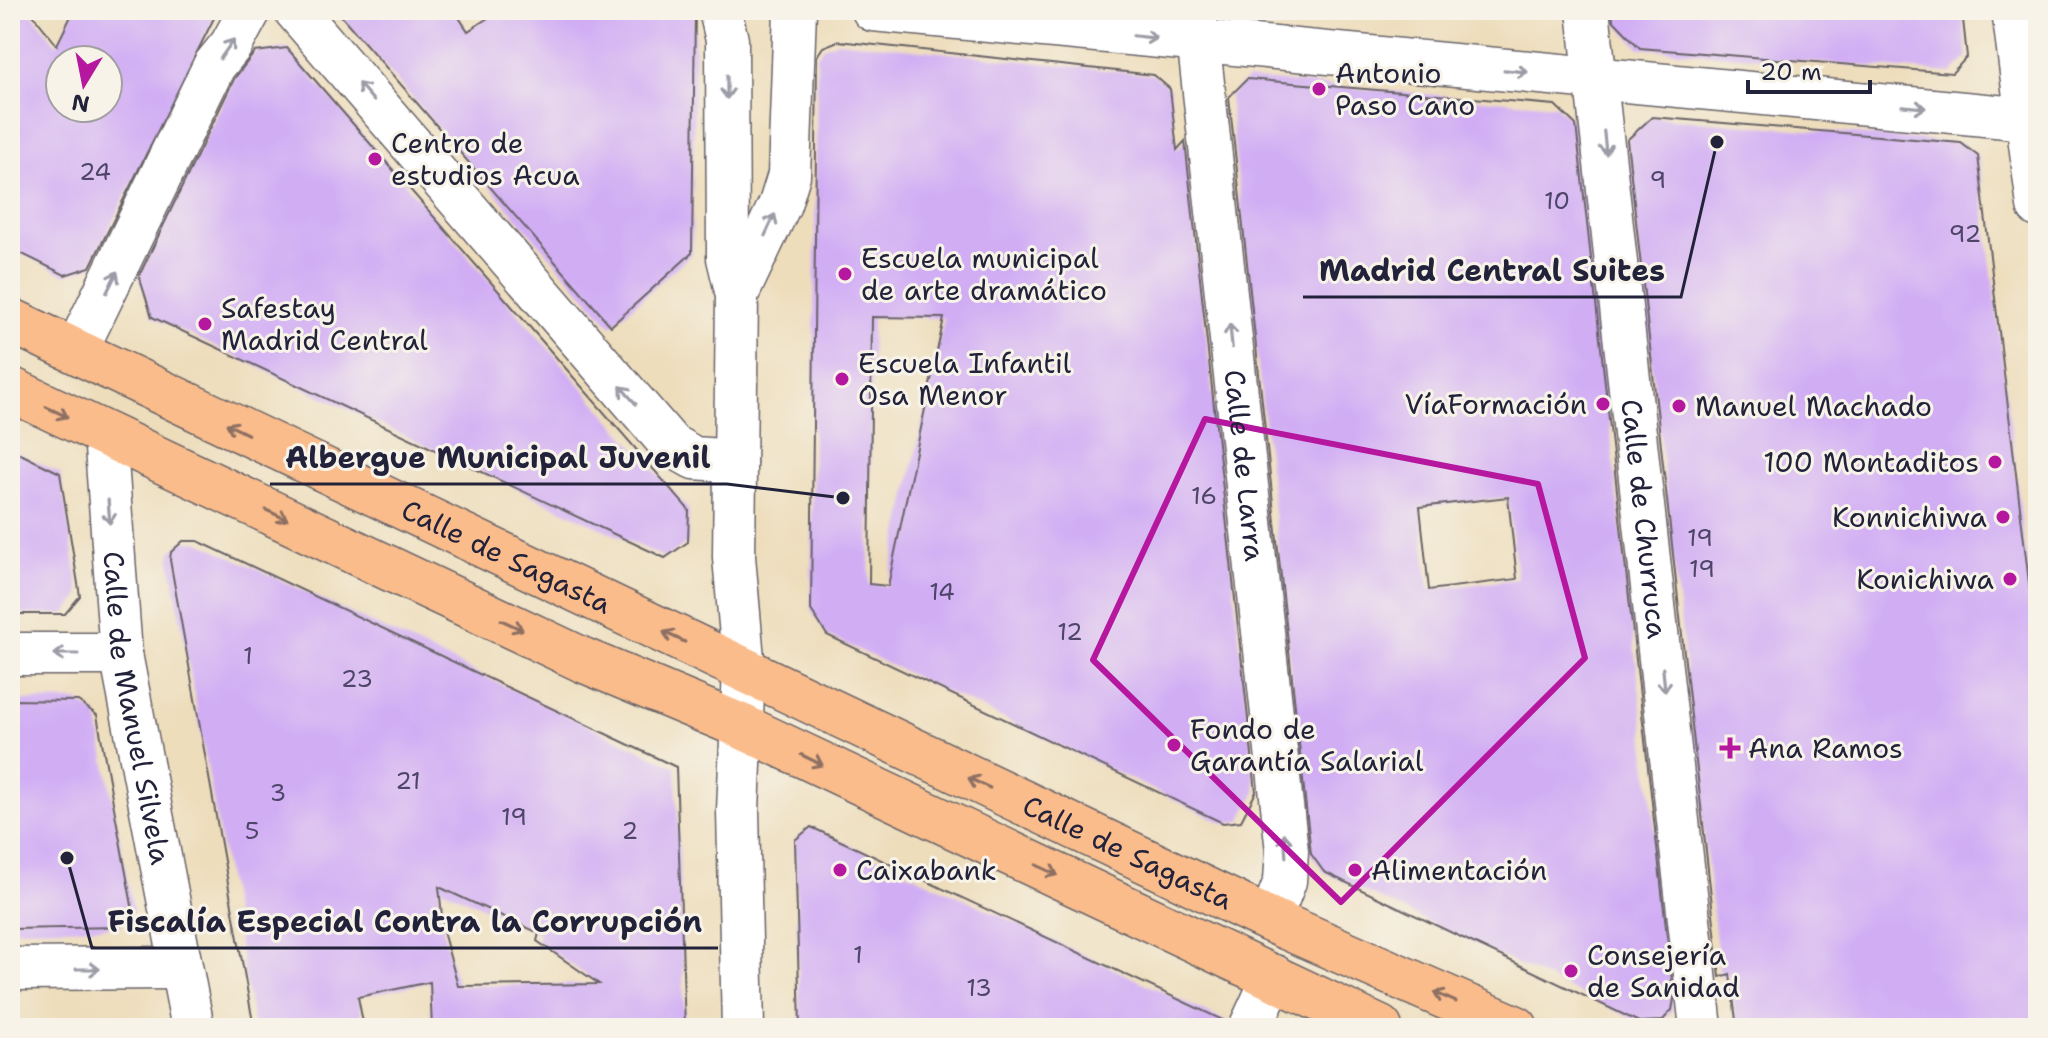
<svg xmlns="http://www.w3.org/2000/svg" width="2048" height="1038" font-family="'Shantell Sans',sans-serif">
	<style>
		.building { fill: #d1aef4; fill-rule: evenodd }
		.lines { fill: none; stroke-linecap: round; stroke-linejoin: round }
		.minor-casing { stroke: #696368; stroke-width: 45 }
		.major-casing { stroke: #696368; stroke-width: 47 }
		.minor { stroke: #fff; stroke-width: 42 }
		.major { stroke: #fabc8b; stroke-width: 44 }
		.oneway { stroke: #9c9ca7 }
		.oneway2 { stroke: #8e6f63 }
		.marked { fill: none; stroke: #b5179e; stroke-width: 6; stroke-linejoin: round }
		.poi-dot { fill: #b5179e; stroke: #f7f3e8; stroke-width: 3 }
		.labels { text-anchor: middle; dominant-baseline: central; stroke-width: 6; stroke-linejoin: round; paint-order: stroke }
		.number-label { font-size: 24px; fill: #4e4569 }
		.poi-label { font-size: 28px; fill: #22223b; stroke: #f7f3e8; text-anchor: start }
		.street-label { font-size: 28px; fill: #22223b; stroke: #f7f3e8 }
		.leader { fill: none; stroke: #22223b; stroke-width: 3 }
		.callout-dot { fill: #22223b; stroke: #f7f3e8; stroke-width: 3 }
		.callout-label { font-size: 30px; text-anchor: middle; font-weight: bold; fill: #22223b; stroke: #f7f3e8; stroke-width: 6; stroke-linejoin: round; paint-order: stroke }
	</style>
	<rect width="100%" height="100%" fill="#f7f3e8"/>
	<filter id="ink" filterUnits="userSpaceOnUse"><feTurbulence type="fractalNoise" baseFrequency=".0125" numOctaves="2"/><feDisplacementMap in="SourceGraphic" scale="16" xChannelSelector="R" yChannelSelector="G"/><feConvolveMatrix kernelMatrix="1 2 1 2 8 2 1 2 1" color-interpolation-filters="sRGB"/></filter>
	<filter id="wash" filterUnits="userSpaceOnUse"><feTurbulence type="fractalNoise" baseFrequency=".006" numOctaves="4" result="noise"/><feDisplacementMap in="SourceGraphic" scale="32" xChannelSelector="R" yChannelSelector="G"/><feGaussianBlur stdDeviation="1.8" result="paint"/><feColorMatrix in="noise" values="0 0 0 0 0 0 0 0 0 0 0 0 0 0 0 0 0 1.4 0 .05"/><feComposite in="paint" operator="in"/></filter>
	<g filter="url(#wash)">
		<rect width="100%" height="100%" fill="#edddbb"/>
		<g id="blocks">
			<!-- building -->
			<g class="building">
				<path d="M10,10H29L57,45L74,10H218L90,267L65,275L10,248ZM60,60H108V108H60Z"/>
				<polygon points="336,10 454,10 468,31 500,10 596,10 605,22 624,10 695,10 692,253 611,326"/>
				<polygon points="1612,10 1962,10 1967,57 1952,73 1640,48 1613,20"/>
				<path d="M838,41L1154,75L1170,89L1177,150L1185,141L1256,792L1241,821L1223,823L827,635L811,610L817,56L823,47ZM872,317L944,318L888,586L869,584Z"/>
				<polygon points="287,48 689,510 688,542 665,558 152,317 139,276 234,79 255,52"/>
				<path d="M1247,79L1555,105L1576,125L1674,999L1672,1010L1662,1021L1639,1022L1324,872L1311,854L1229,97ZM1508,497L1517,579L1429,590L1420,507Z"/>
				<polygon points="1652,117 1961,143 1978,156 2038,658 2038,1028 1737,1028 1730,974 1720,977 1627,140"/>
				<polygon points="10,449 60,473 80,596 65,614 10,614"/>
				<path d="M183,541H198L676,767L685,1028H432L430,982L358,997L364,1028H254L170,560L171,552ZM439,887L539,933L537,941L599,984L458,986L444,935Z"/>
				<polygon points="10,700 78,701 97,715 133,911 120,927 10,929"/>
				<polygon points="811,827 1227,1022 1226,1028 800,1028 795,840"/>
			</g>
		</g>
	</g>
	<g filter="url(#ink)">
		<use href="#blocks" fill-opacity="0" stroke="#696368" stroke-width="2"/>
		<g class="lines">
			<defs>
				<g id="minor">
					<polyline points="295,10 671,445 694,458 735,461"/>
					<polyline points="720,10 727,40 728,258 737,295 734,557 744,670 738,811 743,1028"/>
					<polyline points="873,10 2038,120"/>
					<path id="s1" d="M1195,10L1287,851L1285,881L1270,920"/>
					<path id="s2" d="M1588,10L1701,1028"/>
					<polyline points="2013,10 2038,206"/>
					<polyline points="737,295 780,204 789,175 795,10"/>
					<polyline points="76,351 214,66 231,45 250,10"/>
					<path id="s3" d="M105,434L121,654L193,1028"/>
					<polyline points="10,654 121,654"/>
					<polyline points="10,969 180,968"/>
					<polyline points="1250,1028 1274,976"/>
				</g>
				<g id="major">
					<path id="s4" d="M10,320L1270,920L1516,1028"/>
					<polyline points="10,389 583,660 741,726 1380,1028"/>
				</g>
			</defs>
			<!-- minor casing -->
			<use href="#minor" class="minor-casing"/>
			<!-- major casing -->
			<use href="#major" class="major-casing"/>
			<!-- minor -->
			<use href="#minor" class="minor"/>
			<!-- major -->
			<use href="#major" class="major"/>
		</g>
		<!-- one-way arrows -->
		<defs><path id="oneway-shaft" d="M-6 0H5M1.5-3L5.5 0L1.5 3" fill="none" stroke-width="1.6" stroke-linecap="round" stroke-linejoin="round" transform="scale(2)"/></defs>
		<g class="oneway">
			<use href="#oneway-shaft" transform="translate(1145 37) rotate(6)"/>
			<use href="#oneway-shaft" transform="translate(227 49) rotate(-55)"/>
			<use href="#oneway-shaft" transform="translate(1516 71) rotate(5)"/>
			<use href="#oneway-shaft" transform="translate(727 87) rotate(90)"/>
			<use href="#oneway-shaft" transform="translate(366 92) rotate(-131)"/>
			<use href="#oneway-shaft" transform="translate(1914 107) rotate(5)"/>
			<use href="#oneway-shaft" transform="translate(1605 143) rotate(84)"/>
			<use href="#oneway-shaft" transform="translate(770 225) rotate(-65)"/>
			<use href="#oneway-shaft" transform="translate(112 282) rotate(-64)"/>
			<use href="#oneway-shaft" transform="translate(1231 336) rotate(-96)"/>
			<use href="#oneway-shaft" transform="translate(628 395) rotate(-131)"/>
			<use href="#oneway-shaft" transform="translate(109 512) rotate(86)"/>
			<use href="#oneway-shaft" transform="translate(66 654) rotate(-180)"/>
			<use href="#oneway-shaft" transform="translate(1664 680) rotate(84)"/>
			<use href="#oneway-shaft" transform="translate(1285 845) rotate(-94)"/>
			<use href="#oneway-shaft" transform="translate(88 969)"/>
		</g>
		<g class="oneway2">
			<use href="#oneway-shaft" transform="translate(57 412) rotate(25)"/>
			<use href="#oneway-shaft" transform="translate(237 429) rotate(-154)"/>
			<use href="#oneway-shaft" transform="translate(277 515) rotate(25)"/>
			<use href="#oneway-shaft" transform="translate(512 625) rotate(25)"/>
			<use href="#oneway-shaft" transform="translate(674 637) rotate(-155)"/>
			<use href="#oneway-shaft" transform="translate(812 760) rotate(26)"/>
			<use href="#oneway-shaft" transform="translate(979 783) rotate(-155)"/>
			<use href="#oneway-shaft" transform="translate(1047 870) rotate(25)"/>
			<use href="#oneway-shaft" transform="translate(1445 997) rotate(-156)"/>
		</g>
	</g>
	<!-- marked area -->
	<path class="marked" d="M1205,419L1538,484L1585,658L1341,902L1093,660Z"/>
	<!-- markers -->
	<g class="poi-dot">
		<circle cx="1319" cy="89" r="8"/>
		<circle cx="375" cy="159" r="8"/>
		<circle cx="845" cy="274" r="8"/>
		<circle cx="205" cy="324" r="8"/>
		<circle cx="842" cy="379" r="8"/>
		<circle cx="1603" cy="404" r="8"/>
		<circle cx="1679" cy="406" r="8"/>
		<circle cx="1995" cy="462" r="8"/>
		<circle cx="2003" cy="517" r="8"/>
		<circle cx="2010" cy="579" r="8"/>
		<circle cx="1174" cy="745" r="8"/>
		<path d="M1726 736h8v8h8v8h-8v8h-8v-8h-8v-8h8z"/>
		<circle cx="840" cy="870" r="8"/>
		<circle cx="1355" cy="870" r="8"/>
		<circle cx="1571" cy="971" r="8"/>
	</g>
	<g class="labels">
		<!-- number labels -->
		<g class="number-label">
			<text x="95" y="172">24</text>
			<text x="1658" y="180">9</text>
			<text x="1557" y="201">10</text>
			<text x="1965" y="234">92</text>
			<text x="1204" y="496">16</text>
			<text x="1700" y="538">19</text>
			<text x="1702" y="569">19</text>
			<text x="942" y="592">14</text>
			<text x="1070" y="632">12</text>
			<text x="248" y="656">1</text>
			<text x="357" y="679">23</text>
			<text x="408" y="781">21</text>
			<text x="278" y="793">3</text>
			<text x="514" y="817">19</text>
			<text x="252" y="831">5</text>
			<text x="630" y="831">2</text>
			<text x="858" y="955">1</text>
			<text x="979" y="988">13</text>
		</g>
		<!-- poi labels -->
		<g class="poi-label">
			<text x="1335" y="73">Antonio<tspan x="1335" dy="32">Paso Cano</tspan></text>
			<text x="391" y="143">Centro de<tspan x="391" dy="32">estudios Acua</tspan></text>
			<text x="861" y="258">Escuela municipal<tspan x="861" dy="32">de arte dramático</tspan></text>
			<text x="221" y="308">Safestay<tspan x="221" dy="32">Madrid Central</tspan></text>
			<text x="858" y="363">Escuela Infantil<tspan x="858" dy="32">Osa Menor</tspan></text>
			<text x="1587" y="404" text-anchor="end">VíaFormación</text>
			<text x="1695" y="406">Manuel Machado</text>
			<text x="1979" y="462" text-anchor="end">100 Montaditos</text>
			<text x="1987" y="517" text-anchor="end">Konnichiwa</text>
			<text x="1994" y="579" text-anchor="end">Konichiwa</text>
			<text x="1190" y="729">Fondo de<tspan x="1190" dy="32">Garantía Salarial</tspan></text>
			<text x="1748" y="748">Ana Ramos</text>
			<text x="856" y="870">Caixabank</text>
			<text x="1371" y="870">Alimentación</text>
			<text x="1587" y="955">Consejería<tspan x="1587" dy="32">de Sanidad</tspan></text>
		</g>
		<!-- street labels -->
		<g class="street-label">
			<text stroke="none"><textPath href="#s1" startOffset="458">Calle de Larra</textPath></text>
			<text stroke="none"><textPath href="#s2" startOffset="512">Calle de Churruca</textPath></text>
			<text stroke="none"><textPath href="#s4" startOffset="550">Calle de Sagasta</textPath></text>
			<text stroke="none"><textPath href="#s3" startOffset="276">Calle de Manuel Silvela</textPath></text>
			<text stroke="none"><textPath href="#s4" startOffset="1238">Calle de Sagasta</textPath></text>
		</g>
	</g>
	<!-- callouts -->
	<path class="leader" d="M1717 142L1681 297H1303M843 498L727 484H270M67 858L92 948H718"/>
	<g class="callout-dot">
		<circle cx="1717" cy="142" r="8"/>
		<circle cx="843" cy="498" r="8"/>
		<circle cx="67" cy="858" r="8"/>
	</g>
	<g class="callout-label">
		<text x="1492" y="281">Madrid Central Suites</text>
		<text x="498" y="468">Albergue Municipal Juvenil</text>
		<text x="405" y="932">Fiscalía Especial Contra la Corrupción</text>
	</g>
	<!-- margin -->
	<rect width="2048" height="1038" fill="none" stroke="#f7f3e8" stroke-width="40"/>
	<!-- north arrow -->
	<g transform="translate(84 84) rotate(190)"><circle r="38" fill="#f7f3e8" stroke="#a29fa3" stroke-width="2"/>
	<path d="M0-6L14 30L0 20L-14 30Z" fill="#b5179e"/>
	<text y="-12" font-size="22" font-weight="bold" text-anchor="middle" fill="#22223b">N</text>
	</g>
	<!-- scale -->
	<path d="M1748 80v12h122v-12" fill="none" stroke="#22223b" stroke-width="4"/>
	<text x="1760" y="80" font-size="24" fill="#22223b" stroke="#f7f3e8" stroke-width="6" paint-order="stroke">20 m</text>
</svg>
